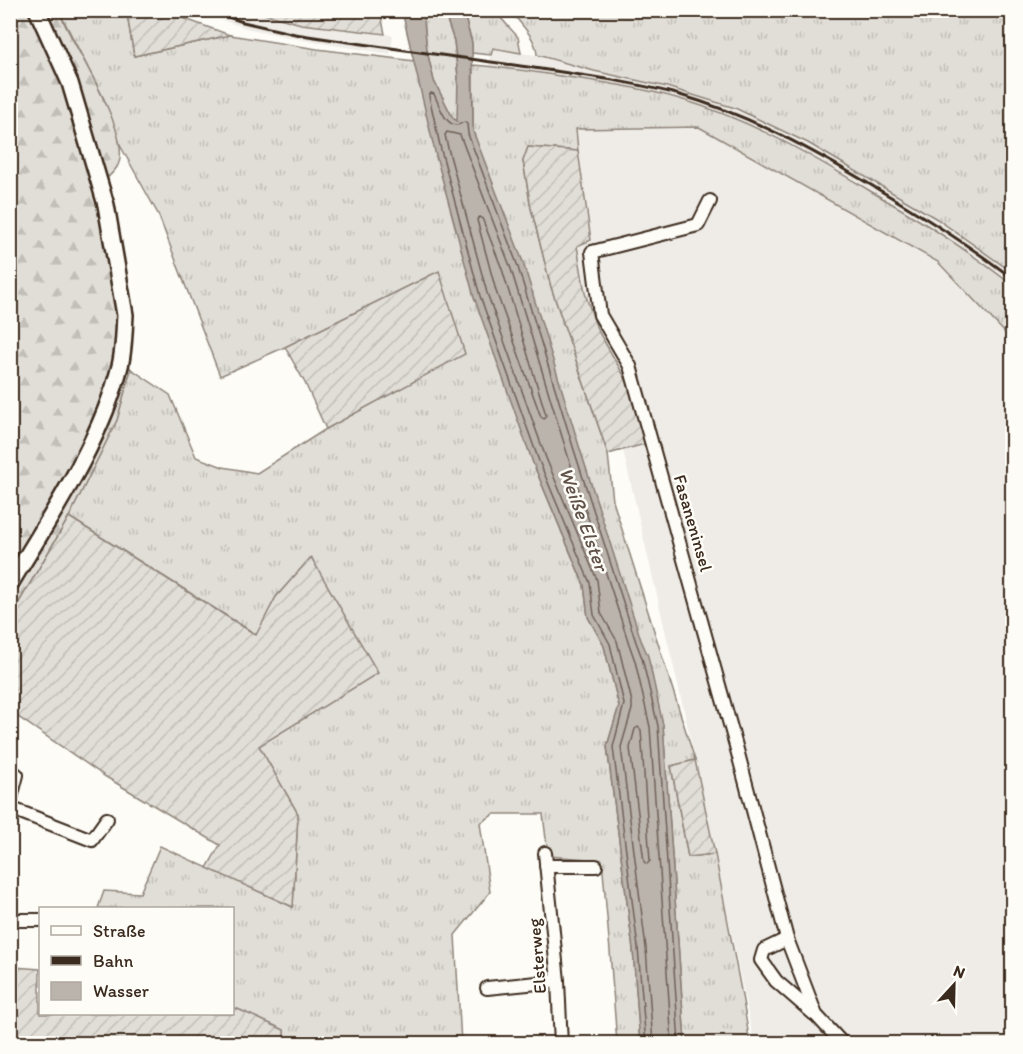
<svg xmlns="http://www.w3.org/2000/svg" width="1023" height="1054" font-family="Itim,sans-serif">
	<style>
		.built { fill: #efece7 }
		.grass { fill: url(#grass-tufts); stroke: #8e847a; stroke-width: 1.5 }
		.forest { fill: url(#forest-firs); stroke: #8e847a; stroke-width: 1.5 }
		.garden { fill: url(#garden-furrows); stroke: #8e847a; stroke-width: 1.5 }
		.water { fill: #bbb4ad; stroke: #887d74; stroke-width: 1.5 }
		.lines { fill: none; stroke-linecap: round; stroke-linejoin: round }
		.shore { stroke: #6e6157; stroke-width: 1.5 }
		.minor-casing { stroke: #3b2a1e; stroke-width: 16 }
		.major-casing { stroke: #3b2a1e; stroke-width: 20 }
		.minor { stroke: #fdfcf7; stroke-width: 12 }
		.major { stroke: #fdfcf7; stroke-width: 15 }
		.rail { stroke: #3b2a1e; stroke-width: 3 }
		.labels { text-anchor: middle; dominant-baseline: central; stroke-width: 5; stroke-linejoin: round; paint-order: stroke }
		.street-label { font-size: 18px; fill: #3b2a1e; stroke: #fdfcf7 }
		.water-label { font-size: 20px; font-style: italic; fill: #615349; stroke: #fdfcf7 }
	</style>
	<defs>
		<pattern id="grass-tufts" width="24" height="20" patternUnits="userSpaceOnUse" patternTransform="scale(1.5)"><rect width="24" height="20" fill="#e1ded7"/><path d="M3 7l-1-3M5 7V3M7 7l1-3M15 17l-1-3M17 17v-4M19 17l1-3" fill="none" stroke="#c2bfb8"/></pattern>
		<pattern id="forest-firs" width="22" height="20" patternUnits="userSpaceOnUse" patternTransform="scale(1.5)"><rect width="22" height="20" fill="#e1ded7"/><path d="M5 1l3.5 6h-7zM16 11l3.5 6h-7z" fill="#c2bfb8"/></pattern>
		<pattern id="garden-furrows" width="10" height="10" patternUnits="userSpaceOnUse" patternTransform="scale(1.5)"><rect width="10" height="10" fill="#e1ded7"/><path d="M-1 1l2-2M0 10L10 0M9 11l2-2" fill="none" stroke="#c2bfb8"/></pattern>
	</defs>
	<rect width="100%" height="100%" fill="#fdfcf7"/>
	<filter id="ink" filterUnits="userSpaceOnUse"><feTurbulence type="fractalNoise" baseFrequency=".0167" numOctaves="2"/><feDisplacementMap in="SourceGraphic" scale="12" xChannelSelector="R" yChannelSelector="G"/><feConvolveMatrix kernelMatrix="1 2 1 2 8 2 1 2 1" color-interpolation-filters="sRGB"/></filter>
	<g filter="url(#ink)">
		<!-- built -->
		<g class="built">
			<polygon points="194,11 254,11 301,24 393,35 390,54 302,40 246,28"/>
			<polygon points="492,48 541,56 559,62 594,71 667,87 735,108 762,121 808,143 937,219 1012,272 1012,285 993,270 911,215 831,167 793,146 740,120 679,99 620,85 489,66"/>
			<polygon points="699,127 938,262 1012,340 1012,1043 754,1043 701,784 612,403 566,255 559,129"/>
		</g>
		<!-- grass -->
		<g class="grass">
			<polygon points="59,11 146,11 127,14 134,56 230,35 317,49 414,61 533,463 584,585 588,617 604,646 619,706 607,746 633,949 640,1043 617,1043 610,951 602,860 548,856 543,814 494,814 480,823 490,892 455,935 461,1043 284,1043 284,1030 233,1007 232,908 98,908 104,891 140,893 160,846 293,907 298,814 259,746 312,557 276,597 257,635 69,517 117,420 131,369 170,395 196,457 223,467 257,473 326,429 460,356 433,274 285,347 220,376 158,214 121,147 104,99"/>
			<polygon points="423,11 444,11 454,41 458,76 458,122 453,118 434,81 427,51"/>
			<polygon points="463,11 497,11 500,17 518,37 521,53 493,48 491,55 472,53 472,43"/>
			<path d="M511,11H1012V272L937,219L808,143L762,121L735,108L667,87L594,71L537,55C536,37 521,25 511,11Z"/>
			<path d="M473,65C500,67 527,71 554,75C596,81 639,87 680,99C749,119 811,155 872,192C921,220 968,250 1012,285V340L938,262L699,127L576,129L578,151L528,147L523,161L531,208L551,287L608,454L613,501L695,760L671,766L688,857L715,854L743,1001L750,1043H685L663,725L473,131Z"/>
		</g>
		<!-- forest -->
		<path class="forest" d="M11,11H59C70,43 136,137 117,167C112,175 103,181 97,187L117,311L116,347L131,369L117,420L69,517L11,616Z"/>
		<!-- garden -->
		<g class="garden">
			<polygon points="146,11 163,11 230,35 134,56 127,14"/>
			<polygon points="254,11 380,11 385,34 301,24"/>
			<polygon points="528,147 578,151 591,240 577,246 585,293 597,329 630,386 645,444 608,454 551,287 531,208 523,161"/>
			<polygon points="439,271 465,354 326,429 305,383 285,347"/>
			<polygon points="69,517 256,635 276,597 311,557 378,673 259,746 298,814 293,907 207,868 220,845 106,777 11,712 11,616"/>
			<polygon points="695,760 715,854 688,857 671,766"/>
			<polygon points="14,967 40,969 40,1014 232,1014 233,1007 284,1030 284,1043 11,1043 11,968"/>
		</g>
		<!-- water -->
		<polygon class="water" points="402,11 423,11 427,51 434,81 453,118 457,121 458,76 454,41 444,11 463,11 472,43 473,131 523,262 580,449 641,640 648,656 663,725 685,1043 640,1043 633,949 607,746 619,706 604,646 588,617 584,585 533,463 474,297 435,152"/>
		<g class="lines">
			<!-- shore -->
			<g class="shore">
				<polygon points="479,217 482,218 502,269 546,415 544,419 541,417 496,291 477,220"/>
				<polygon points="638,727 641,730 650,861 647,864 644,862 630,748 635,729"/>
				<path d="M646,1044L638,948L613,747L624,704L610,644L594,615L590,583L539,461L480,296L441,150L429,96L431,93L434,94C440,106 447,134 464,122L467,124L468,134L517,264L574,450L636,642L642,658L658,726L679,1044"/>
				<polyline points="653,1044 646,948 621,747 632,709 632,702 617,641 601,613 597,580 546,458 487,293 448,148 445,135 447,132 460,135 510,266 567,453 629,644 635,661 650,727 672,1044"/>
			</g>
			<defs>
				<g id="minor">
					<polyline points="710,201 698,225 592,252 600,315 630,366 736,746 787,939 816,1015 843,1044"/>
					<polyline points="10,769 17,775 10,802"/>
					<polyline points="10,808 92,840 107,819"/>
					<polyline points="545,853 558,981 561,1044"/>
					<polyline points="546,866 596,866"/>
					<polyline points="10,920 40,920"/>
					<polyline points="787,939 764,950 761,960 776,981 814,1014"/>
					<polyline points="487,988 558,981"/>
				</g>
				<path id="major" d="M10,584C50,517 101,442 120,366C124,350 124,331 125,315L106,205L70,83L37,10"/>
			</defs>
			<!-- minor casing -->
			<use href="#minor" class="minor-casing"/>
			<!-- major casing -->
			<use href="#major" class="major-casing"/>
			<!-- minor -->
			<use href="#minor" class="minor"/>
			<!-- major -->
			<use href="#major" class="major"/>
			<!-- rail -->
			<path class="rail" d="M207,10L243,22L295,34C372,46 450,56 528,67C579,75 630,81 680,95C750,115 814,151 876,188C923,216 969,245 1012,278"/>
		</g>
	</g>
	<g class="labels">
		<!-- street labels -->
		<g class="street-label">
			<text transform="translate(693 523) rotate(74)">Fasaneninsel</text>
			<text transform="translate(537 956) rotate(-95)">Elsterweg</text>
		</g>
		<!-- water labels -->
		<g class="water-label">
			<text transform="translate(584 519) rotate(70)">Weiße Elster</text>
		</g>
	</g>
	<!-- margin -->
	<rect width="1023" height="1054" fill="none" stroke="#fdfcf7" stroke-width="36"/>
	<rect x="18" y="18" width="987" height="1018" fill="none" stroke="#3b2a1e" stroke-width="2" filter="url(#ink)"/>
	<!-- legend -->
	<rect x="39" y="907" width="195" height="108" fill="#fdfcf7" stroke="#afa8a0" stroke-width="1.5"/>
	<rect x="51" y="926" width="30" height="9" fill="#fdfcf7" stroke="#afa8a0" stroke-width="1.5"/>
	<text x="93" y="937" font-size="18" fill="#3b2a1e">Straße</text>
	<rect x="51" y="956" width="30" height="9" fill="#3b2a1e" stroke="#afa8a0" stroke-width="1.5"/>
	<text x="93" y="967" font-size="18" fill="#3b2a1e">Bahn</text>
	<rect x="51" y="982" width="30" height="18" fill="#bbb4ad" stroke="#afa8a0" stroke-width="1.5"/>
	<text x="93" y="997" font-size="18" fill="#3b2a1e">Wasser</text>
	<!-- north arrow -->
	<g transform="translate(954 985) rotate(22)" stroke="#fdfcf7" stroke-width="4.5" paint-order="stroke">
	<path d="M0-4.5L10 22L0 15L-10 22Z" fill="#3b2a1e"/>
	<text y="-9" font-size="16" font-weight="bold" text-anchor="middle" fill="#3b2a1e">N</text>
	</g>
</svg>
